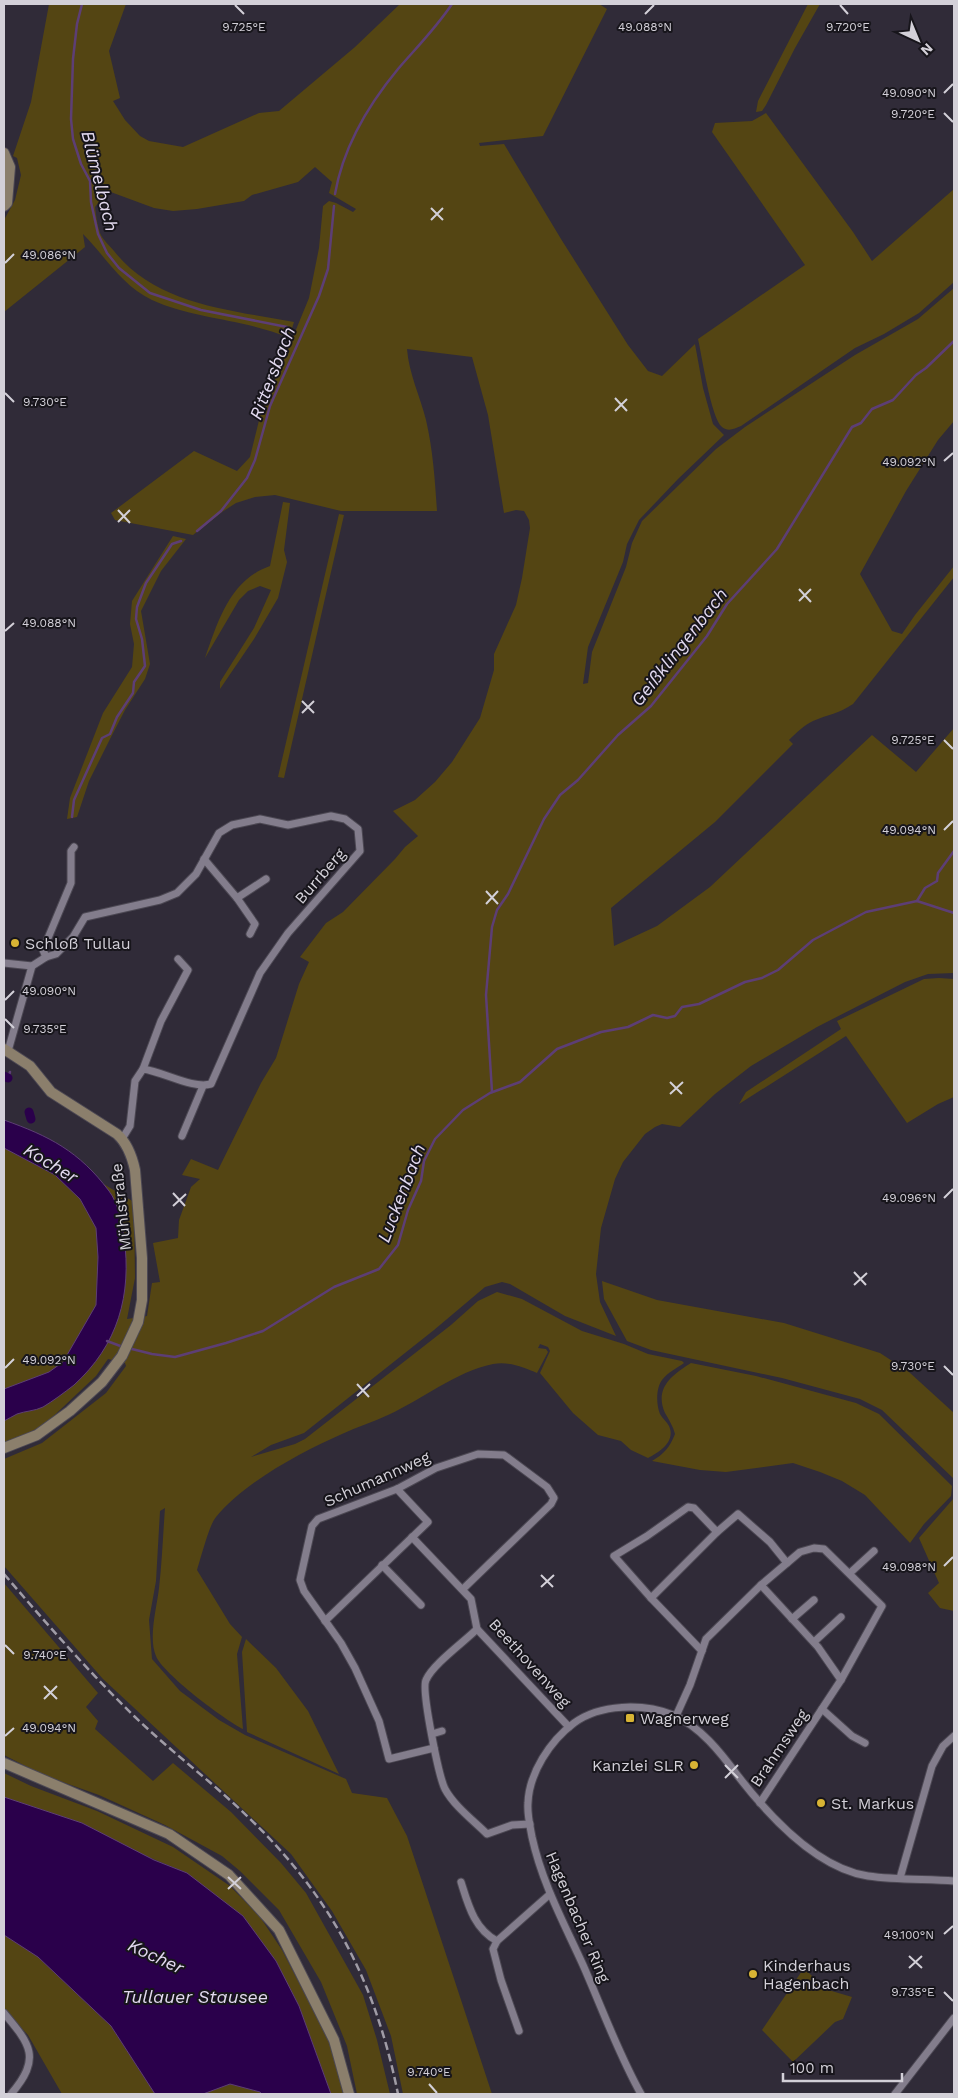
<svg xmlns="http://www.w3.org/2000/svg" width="958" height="2098" font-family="'Work Sans',sans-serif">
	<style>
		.green { fill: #544513 }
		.water { fill: #2a004b; stroke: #5d3e75 }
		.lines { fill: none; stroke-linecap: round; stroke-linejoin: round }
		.stream { stroke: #5d3e75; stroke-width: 2.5 }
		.canal { stroke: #2a004b; stroke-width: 9 }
		.street-casing { stroke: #4c4853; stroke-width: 9 }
		.secondary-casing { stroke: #4c4853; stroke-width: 12 }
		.street { stroke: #837d8c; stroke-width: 7 }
		.secondary { stroke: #8b7f6c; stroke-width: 10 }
		.rail { stroke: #a09ca6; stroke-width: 2.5; stroke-dasharray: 8 4; stroke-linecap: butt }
		.ticks { fill: none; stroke: #d3d0d8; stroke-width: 2 }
		.poi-dot { fill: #d8b434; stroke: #17151b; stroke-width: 2 }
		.labels { text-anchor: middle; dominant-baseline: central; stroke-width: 4; stroke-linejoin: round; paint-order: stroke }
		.street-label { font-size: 16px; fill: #d3d0d8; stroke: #17151b }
		.poi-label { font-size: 16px; fill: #d3d0d8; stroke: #17151b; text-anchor: start }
		.water-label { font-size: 18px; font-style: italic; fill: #e3daf0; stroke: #17151b }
		.ticks-label { font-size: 12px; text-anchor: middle; fill: #d3d0d8; stroke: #17151b; stroke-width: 4; stroke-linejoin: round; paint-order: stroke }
	</style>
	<rect width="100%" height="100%" fill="#302b38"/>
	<!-- green -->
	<g class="green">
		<path d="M49,4H126L109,51L120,98L113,101L125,120L140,136L149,141L183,147L259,113L279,111L355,47L400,4H599L607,9L543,136L479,143L480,146L504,144L561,239L628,345L648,371L662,376L695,344L703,388L713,424L724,435L678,479L639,520L627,544L623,562L588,647L583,684L593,682L588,683L592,652L626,567L632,543L642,521L716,449L745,427L855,355L918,319L954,288V421L938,440L906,491L860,574L892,631L902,634L915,615L954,566V577L853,704C838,714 829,714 813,721C804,725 796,733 789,740L793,744L715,822L611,908L614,946L657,926L710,887L872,735L916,772L954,728V973L928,974L905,982L817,1027L751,1066L715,1094L680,1127L662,1124L655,1127L645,1134L623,1162L615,1179L601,1228L596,1274L600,1302L616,1336L565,1316L510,1284L502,1282L485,1287L434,1330L304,1433L271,1445L251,1457L295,1444L305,1439L451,1325L478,1301L497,1292L522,1299L582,1331L624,1344L648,1354L682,1361L684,1363C677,1368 667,1373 662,1380C656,1388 656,1404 660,1414C662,1418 667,1422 669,1426C676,1441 660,1452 648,1458L631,1450L621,1441L598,1435L573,1413L540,1373L550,1351L548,1347L540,1344L538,1348L546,1349L548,1352L537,1373C524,1367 508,1361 493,1364C455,1372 423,1399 388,1415C373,1422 357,1427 342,1434C301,1452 245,1482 216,1517C209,1525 201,1558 197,1570L230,1624L242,1637L237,1654L243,1729C226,1721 162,1673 156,1656C148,1638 157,1607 159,1588C162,1562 163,1535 165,1508L160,1511L156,1581L149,1620L152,1659L180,1691L219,1720L245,1735L346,1779L352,1793L387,1798L407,1836L492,2094H403L391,2036L366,1970L332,1911L291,1854L103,1679L4,1566V1459L42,1443L106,1393L126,1366L125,1363L108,1359L96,1376L44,1425L4,1445V1148L55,1175L80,1199L96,1228L109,1191L100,1182L134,1202L135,1278L127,1319L147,1316L152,1283L160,1282L153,1243L178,1238L179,1220L191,1187L200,1179L182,1175L191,1159L218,1170L261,1083L276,1058L299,984L309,962L300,957L326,923L343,912L395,859L405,847L418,836L393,811L415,800L435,782L452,762L480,718L494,670V654L516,605L522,578L530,528L529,520L524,511L516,510L504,513L488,415L472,357L407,349C409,374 420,396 426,420C433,450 435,481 437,511H341L275,495L255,497L236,503L222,512L193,535L115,520L111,513L194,451L237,471L250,457L263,404L279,371L309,298L319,248L323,206L329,201L336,203L353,212L356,209L329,193L332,182L315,167L298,182L252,195L244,201L197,209L173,211L154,208L108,191L95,207C96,215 97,225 100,233C102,239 110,246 114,251C156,305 231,310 294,322L289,338C245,319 193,319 152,300C122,286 105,256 83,234L85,247L4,312V220L15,200L21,175L17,158L13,156L31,102Z"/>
		<polygon points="808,4 820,4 795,48 766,105 762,111 756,112 758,101"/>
		<path d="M766,113L853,232L872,261L954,189V282L919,313L884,334L855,348L741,426C734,429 728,432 722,427C711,418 702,356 698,339L805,265L712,132L715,123L752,121Z"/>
		<path d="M283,502L290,503L284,550L287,562L278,598L254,639L220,689V682L254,628L271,590L260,586L248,591L239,600L205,658C218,621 230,580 270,566Z"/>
		<polygon points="339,514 344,515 284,778 278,777"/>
		<polygon points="173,536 186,539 161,571 141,611 150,664 145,679 125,710 110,739 89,781 77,817 67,819 70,798 103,713 132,667 134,644 130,624 132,601"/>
		<polygon points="939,978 954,979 954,1097 938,1104 907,1123 846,1036 739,1104 746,1092 841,1029 837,1021 924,979"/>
		<polygon points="602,1281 657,1300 784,1323 880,1353 909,1372 954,1413 954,1479 882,1410 860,1399 782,1378 651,1350 627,1341 604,1299"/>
		<path d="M691,1363L756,1376L856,1403L879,1414L952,1486L951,1496L924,1524L910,1543L865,1495L842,1481L820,1472L793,1463L726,1472L700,1470L652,1461C664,1454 670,1447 675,1434C673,1426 669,1420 665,1413C654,1388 672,1375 691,1363Z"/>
		<polygon points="954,1498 954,1611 940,1608 928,1593 939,1583 919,1538"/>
		<polygon points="4,1583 98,1693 86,1707 98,1721 95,1729 153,1781 173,1763 231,1812 281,1863 306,1893 363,1995 377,2040 390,2094 357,2094 347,2046 321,1982 279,1910 240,1871 222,1856 165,1825 99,1795 43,1775 4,1755"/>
		<polygon points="246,1639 276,1668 308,1711 339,1774 247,1732 242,1652"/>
		<polygon points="4,1773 31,1786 97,1811 173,1847 230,1886 260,1917 282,1950 334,2050 346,2094 331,2094 299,2006 276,1961 187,1873 4,1797"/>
		<polygon points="4,1935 38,1957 111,2026 155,2094 62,2094 28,2035 4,2009"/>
		<polygon points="804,1968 825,1989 852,1997 843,2019 835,2022 793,2062 762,2030"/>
		<polygon points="230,2084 260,2092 262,2094 203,2094"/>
	</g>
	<!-- water -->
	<g class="water">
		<path d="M4,1120C49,1136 79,1151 109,1191C118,1203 122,1222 124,1237C132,1295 118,1345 74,1385C65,1392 53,1401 43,1407C35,1411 25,1411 17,1414C13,1416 8,1419 4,1421V1389L49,1372L63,1362L96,1305L98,1257L96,1228L80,1199L55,1175L4,1148Z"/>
		<polygon points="4,1797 82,1823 154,1860 187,1873 243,1916 276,1961 299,2006 331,2094 262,2094 260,2092 230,2084 203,2094 155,2094 111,2026 38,1957 4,1935"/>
	</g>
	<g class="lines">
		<!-- stream -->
		<g class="stream">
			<polyline points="82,4 77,24 73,59 71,119 73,139 81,164 90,181 91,202 98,234 107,253 119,268 150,293 201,310 287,327"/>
			<path d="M335,194C343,148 369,104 398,69C417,47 436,28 452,4"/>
			<polyline points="197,531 221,511 247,478 255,460 270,406 319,296 328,269 334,206"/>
			<polyline points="72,817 74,800 102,738 110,734 117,717 133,693 134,682 145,666 142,639 136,619 137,607 146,583 172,544 181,541"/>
			<polyline points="917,901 925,888 937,881 938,873 954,851"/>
			<polyline points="8,1078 10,1072"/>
			<polyline points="492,1092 486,995 492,927 497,910 508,894 544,819 560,795 578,780 618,735 651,706 707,636 727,604 777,549 852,427 861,423 872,409 893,400 916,375 926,368 954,341"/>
			<polyline points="107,1341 123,1347"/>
			<polyline points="128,1348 152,1354 175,1357 226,1343 263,1331 334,1287 379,1269 398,1245 408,1210 421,1181 424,1161 435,1139 463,1110 490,1093 520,1082 557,1049 601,1032 628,1027 653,1015 667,1018 675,1016 682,1007 699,1004 745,982 762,978 778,970 813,940 866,912 917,901 954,913"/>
		</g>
		<!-- canal -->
		<g class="canal">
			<polyline points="4,1076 8,1078"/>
			<polyline points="29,1112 31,1119"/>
		</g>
		<defs>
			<g id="street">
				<polyline points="204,859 237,898 266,879"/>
				<polyline points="237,898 255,924 250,934"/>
				<polyline points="46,957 43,950 71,883 71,851 74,847"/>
				<polyline points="4,963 32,966"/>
				<path d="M8,1051L32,966L46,957L56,954L73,937L85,917L160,900L177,893L196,874L219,833L232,825L260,819L288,825L331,816L345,819L358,829L360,851L288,933L260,973L211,1084C192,1089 164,1072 143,1069L135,1081L130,1126L122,1139"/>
				<polyline points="143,1069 161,1021 188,970 178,959"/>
				<polyline points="182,1136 203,1086"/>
				<polyline points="412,1537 471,1599 477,1629 569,1727"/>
				<polyline points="382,1565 421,1605"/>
				<polyline points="850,1573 874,1551"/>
				<polyline points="761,1585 818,1647 841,1680"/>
				<polyline points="651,1598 614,1556 647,1536 688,1507 694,1508 717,1532"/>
				<polyline points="792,1619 814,1600"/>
				<polyline points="325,1621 428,1522 397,1489"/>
				<path d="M477,1629C464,1642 433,1664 426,1680C421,1690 439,1777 445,1789C454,1806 474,1821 487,1834L512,1825L530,1824"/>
				<polyline points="814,1642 841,1617"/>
				<polyline points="702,1651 651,1598 717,1532 738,1514 770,1542 787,1563"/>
				<polyline points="822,1709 852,1736 865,1743"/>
				<polyline points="676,1716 690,1685 706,1639 761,1585 800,1552 814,1548 824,1549 882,1606 841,1680 760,1803"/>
				<polyline points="432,1734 442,1731"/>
				<polyline points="434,1748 389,1759 379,1721 355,1668 341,1643 304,1591 300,1580 312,1526 318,1519 397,1489 436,1468 478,1454 504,1455 547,1487 554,1498 551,1504 463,1589"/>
				<polyline points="900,1878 932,1766 943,1746 954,1736"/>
				<path d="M461,1882C468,1904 474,1929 497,1941"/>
				<path d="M4,2013C30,2044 42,2058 11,2094"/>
				<polyline points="519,2031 501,1980 493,1949 497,1941 550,1894"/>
				<path d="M641,2094C618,2053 602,2008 583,1965C564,1923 542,1883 532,1837C530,1826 527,1814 528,1803C529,1773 550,1741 574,1723C600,1704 643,1703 673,1715C700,1726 721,1753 738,1776C769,1816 816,1868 868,1876C896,1880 926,1879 954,1881"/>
				<polyline points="895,2094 954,2018"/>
			</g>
			<g id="secondary">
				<polyline points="4,153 10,167 7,203 4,206"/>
				<path d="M4,1049L30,1066L51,1092L117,1134C127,1143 132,1156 135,1170L142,1258V1300L138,1322L122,1356L102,1382L70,1411L37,1435L4,1448"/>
				<polyline points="4,1763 169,1834 229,1875 279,1930 334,2040 349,2094"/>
			</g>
		</defs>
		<!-- street casing -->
		<use href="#street" class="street-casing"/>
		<!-- secondary casing -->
		<use href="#secondary" class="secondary-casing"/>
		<!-- street -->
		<use href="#street" class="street"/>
		<!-- secondary -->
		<use href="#secondary" class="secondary"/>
		<!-- rail -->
		<path class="rail" d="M4,1574C45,1622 88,1671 134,1716C165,1746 199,1772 231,1801C324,1885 373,1971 398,2094"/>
	</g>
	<!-- ticks -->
	<path class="ticks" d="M235,5L244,14M840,5L848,14M645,14L654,5M944,93L953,84M944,113L953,122M431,208L443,220M431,220L443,208M5,263L14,254M5,393L14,402M615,398L627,411M615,411L627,399M944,461L953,453M118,510L130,523M118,522L130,510M799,589L811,602M799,601L811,589M5,631L14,623M302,701L314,713M302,713L314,701M944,740L953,749M944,830L953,821M486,891L498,904M486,904L498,891M5,1000L14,991M5,1019L14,1028M670,1082L682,1094M670,1094L683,1082M173,1193L185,1206M944,1198L953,1189M173,1206L186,1194M854,1272L866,1285M854,1285L867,1273M944,1366L953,1375M5,1368L14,1359M357,1384L369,1397M357,1396L370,1384M944,1566L953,1557M541,1575L553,1587M541,1587L554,1575M5,1645L14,1654M44,1686L57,1699M44,1699L57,1686M5,1736L14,1728M725,1765L738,1778M725,1778L738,1765M228,1877L241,1889M228,1889L241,1877M944,1934L953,1926M909,1956L922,1968M909,1968L922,1956M944,1992L953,2001M429,2084L437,2093"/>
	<!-- markers -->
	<g class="poi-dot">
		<circle cx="15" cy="943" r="5"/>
		<rect x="625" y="1713" width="10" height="10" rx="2.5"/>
		<circle cx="694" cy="1765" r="5"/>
		<circle cx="821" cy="1803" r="5"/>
		<circle cx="753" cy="1974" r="5"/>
	</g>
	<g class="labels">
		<!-- street labels -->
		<g class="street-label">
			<text transform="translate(320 876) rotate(-49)">Burrberg</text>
			<text transform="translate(121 1207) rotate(-96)">Mühlstraße</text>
			<text transform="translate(377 1479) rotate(-24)">Schumannweg</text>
			<text transform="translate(530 1663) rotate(48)">Beethovenweg</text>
			<text transform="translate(779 1748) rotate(-56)">Brahmsweg</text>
			<text transform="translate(578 1917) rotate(67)">Hagenbacher Ring</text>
		</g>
		<!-- poi labels -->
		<g class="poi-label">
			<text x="25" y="943">Schloß Tullau</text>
			<text x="640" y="1718">Wagnerweg</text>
			<text x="684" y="1765" text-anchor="end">Kanzlei SLR</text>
			<text x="831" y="1803">St. Markus</text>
			<text x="763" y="1965">Kinderhaus<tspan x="763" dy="18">Hagenbach</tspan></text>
		</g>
		<!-- water labels -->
		<g class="water-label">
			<text transform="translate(100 181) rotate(76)">Blümelbach</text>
			<text transform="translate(272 373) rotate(-69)">Rittersbach</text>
			<text transform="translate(679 647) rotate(-52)">Geißklingenbach</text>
			<text transform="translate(51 1163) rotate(31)">Kocher</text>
			<text transform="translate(401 1193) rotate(-69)">Luckenbach</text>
			<text transform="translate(156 1956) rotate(25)">Kocher</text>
			<text x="195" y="1996">Tullauer Stausee</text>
		</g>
	</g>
	<g class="ticks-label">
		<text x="645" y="31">49.088°N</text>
		<text x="244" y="31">9.725°E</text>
		<text x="848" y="31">9.720°E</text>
		<text x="909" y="97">49.090°N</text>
		<text x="913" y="118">9.720°E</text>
		<text x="49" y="259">49.086°N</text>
		<text x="45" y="406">9.730°E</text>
		<text x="909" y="466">49.092°N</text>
		<text x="49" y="627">49.088°N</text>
		<text x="913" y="744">9.725°E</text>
		<text x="909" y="834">49.094°N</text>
		<text x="49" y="995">49.090°N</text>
		<text x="45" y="1033">9.735°E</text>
		<text x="909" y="1202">49.096°N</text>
		<text x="49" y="1364">49.092°N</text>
		<text x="913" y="1370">9.730°E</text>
		<text x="909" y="1571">49.098°N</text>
		<text x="45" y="1659">9.740°E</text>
		<text x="49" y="1732">49.094°N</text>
		<text x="909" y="1939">49.100°N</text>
		<text x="913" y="1996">9.735°E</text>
		<text x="429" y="2076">9.740°E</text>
	</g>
	<!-- border -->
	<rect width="958" height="2098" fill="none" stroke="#d3d0d8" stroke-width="10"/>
	<!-- north arrow -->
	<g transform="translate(918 40) rotate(136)" stroke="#17151b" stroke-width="4" paint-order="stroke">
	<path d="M0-4L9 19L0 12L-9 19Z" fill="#d3d0d8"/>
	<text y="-8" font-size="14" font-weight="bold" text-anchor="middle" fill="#d3d0d8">N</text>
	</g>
	<!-- scale -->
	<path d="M783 2073v8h119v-8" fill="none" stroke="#d3d0d8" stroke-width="2.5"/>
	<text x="790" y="2073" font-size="15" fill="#d3d0d8" stroke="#17151b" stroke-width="4" paint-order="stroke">100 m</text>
</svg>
